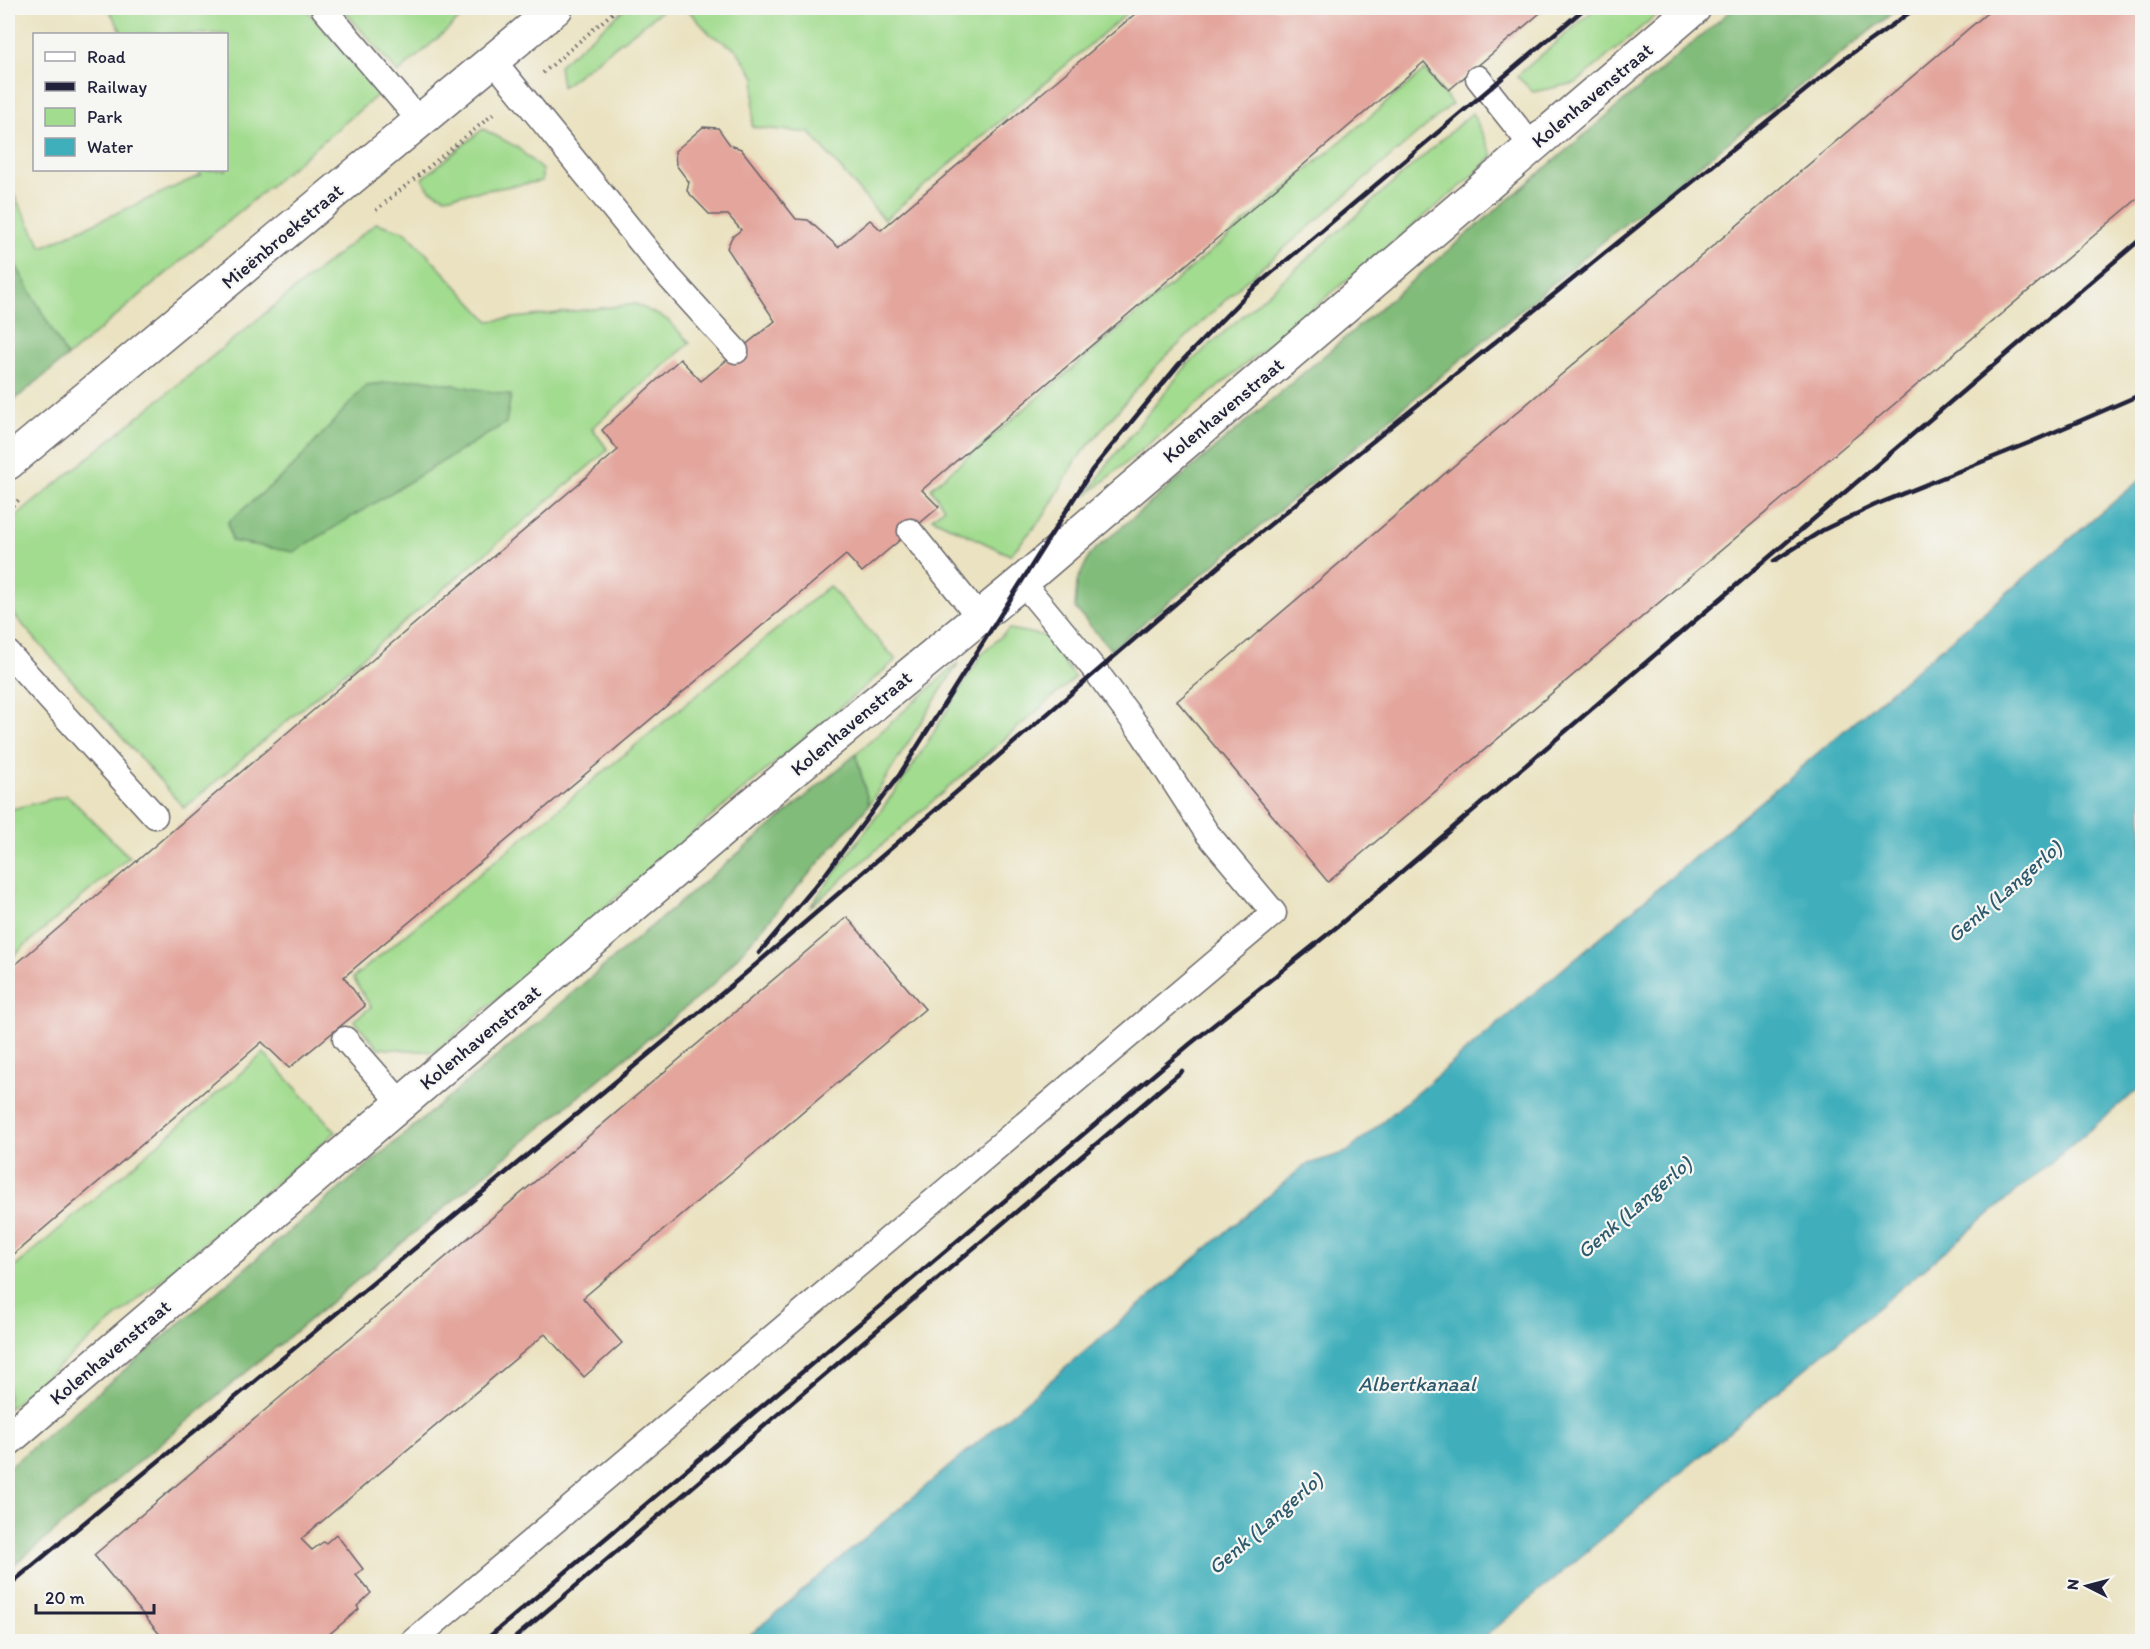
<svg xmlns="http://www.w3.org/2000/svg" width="2150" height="1649" font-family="Itim,sans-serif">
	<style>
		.green { fill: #a2dc8f; stroke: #627f65; stroke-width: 1.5; fill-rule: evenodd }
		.forest { fill: #81bc7a; stroke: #526f5a; stroke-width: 1.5 }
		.water { fill: #3fafbb; stroke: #30687b; stroke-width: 1.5 }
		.building { fill: #e3a59c }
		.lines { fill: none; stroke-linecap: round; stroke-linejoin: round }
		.lane-casing { stroke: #68656a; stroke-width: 27 }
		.street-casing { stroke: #68656a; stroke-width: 36 }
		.path { stroke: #68656a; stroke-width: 4; stroke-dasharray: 1.5 4.5; stroke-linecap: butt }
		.lane { stroke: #fff; stroke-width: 24 }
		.street { stroke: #fff; stroke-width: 33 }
		.rail { stroke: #22223b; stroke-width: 4.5 }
		.labels { text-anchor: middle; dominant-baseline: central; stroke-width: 4.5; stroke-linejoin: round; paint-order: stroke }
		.street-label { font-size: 20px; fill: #22223b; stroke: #f6f6f2 }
		.water-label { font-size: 21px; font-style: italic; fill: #2e5a6e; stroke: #f6f6f2 }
	</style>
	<rect width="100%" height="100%" fill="#f6f6f2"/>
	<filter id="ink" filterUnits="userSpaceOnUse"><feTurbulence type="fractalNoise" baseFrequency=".0167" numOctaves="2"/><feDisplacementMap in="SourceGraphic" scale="12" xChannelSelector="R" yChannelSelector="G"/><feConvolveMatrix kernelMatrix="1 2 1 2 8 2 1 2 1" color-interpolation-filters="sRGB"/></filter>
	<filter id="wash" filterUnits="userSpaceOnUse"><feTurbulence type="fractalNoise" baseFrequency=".008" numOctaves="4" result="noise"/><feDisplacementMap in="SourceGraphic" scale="24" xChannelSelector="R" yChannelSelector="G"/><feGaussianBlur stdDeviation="1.35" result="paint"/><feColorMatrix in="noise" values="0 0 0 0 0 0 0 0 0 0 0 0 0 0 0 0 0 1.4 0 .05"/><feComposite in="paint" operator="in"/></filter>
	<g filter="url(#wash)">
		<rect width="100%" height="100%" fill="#eae2c0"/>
		<!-- green -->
		<g class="green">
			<polygon points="108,8 305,8 380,93 67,357 8,251 8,184 42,247 201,175 198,170 226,170 226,34 123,34"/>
			<polygon points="342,8 472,8 398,73"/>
			<polygon points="626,8 665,8 562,87 559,65"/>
			<polygon points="686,8 1133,8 884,220 810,133 752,127 755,77 736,49 711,35"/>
			<polygon points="1596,8 1664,8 1576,83 1533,92 1517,76"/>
			<polygon points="1425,70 1452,104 1239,287 1155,367 1077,459 1044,516 1010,555 932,518 944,508 931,488"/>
			<polygon points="1472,113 1493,155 1472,177 1087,495 1106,466 1187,365"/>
			<polygon points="483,129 517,147 542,170 542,181 445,197 430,190 422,179"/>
			<path d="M376,223L406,232L489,321L636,304L668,320L690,343L592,428L608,450L184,808L8,608V523ZM292,468L232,541L228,522Z"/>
			<polygon points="829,586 896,660 435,1052 378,1048 354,1020 371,1007 353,978"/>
			<polygon points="1009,629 1045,636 1075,678 809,908 909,772 982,654"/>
			<polygon points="959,662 869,805 856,754"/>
			<polygon points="67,795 129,857 8,960 8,810"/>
			<polygon points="264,1053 336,1132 8,1409 8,1273"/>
		</g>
		<!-- forest -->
		<g class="forest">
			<polygon points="1734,8 1899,8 1616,231 1111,650 1075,608 1077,582 1090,554"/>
			<polygon points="8,251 67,357 8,405"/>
			<polygon points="420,379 511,395 506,423 294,552 232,541 228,522 292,468 366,385"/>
			<polygon points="856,754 869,805 714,984 8,1570 8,1468"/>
		</g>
		<!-- water -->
		<polygon class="water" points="2142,478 2142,1086 1480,1641 743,1641 1305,1165 1347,1152"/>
		<g id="blocks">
			<!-- building -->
			<g class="building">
				<polygon points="1142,8 1546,8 1449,90 1424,62 922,490 939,507 862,572 846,555 344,977 365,1006 289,1068 262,1042 8,1259 8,971 618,450 602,430 680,359 701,381 775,321 727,248 732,237 741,230 728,215 710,215 687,191 689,182 676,165 675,151 703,127 718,128 730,145 741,149 796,219 808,220 838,247 870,220 881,230"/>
				<polygon points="1993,8 2142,8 2142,195 1328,882 1177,701"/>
				<polygon points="847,917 925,1009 583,1298 622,1343 584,1377 545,1334 301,1539 312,1550 323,1542 326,1543 336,1534 363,1569 356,1575 371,1593 357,1606 359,1609 320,1642 166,1642 94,1555"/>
			</g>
		</g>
	</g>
	<g filter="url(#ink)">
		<use href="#blocks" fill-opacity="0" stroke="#68656a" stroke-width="1.5"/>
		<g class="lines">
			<defs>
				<g id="lane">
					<polyline points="323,8 420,121"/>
					<polyline points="493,60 669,277 736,351"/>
					<polyline points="1478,78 1532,146"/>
					<polyline points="910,531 979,617"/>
					<polyline points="8,653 155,816"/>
					<polyline points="345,1039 402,1104"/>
					<polyline points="412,1642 1274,913 1207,833 1143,734 1095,670 1022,582"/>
				</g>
				<g id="street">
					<polyline points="8,463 556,8"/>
					<polyline points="8,1439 742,813 1022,582 1694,8"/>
				</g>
			</defs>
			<!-- lane casing -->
			<use href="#lane" class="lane-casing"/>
			<!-- street casing -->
			<use href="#street" class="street-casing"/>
			<!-- path -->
			<g class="path">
				<polyline points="543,73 618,8"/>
				<polyline points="376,210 496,112"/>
				<polyline points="8,509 21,498"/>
			</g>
			<!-- lane -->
			<use href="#lane" class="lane"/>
			<!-- street -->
			<use href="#street" class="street"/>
			<!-- rail -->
			<g class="rail">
				<polyline points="1774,561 1823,530 1875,505 2031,442 2142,394"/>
				<polyline points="759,953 824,876 900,774 1092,470 1179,364 1249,292 1585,8"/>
				<polyline points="8,1586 732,985 1224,562 1844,59 1916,8"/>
				<polyline points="483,1642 1190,1044 1338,926 2142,238"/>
				<polyline points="510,1642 1182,1071"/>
			</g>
		</g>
	</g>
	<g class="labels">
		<!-- street labels -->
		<g class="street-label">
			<text transform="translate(1592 95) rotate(-40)">Kolenhavenstraat</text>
			<text transform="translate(282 236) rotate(-40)">Mieënbroekstraat</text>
			<text transform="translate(1223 410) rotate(-40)">Kolenhavenstraat</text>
			<text transform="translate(851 723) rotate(-40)">Kolenhavenstraat</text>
			<text transform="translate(480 1037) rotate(-40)">Kolenhavenstraat</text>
			<text transform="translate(110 1352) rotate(-40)">Kolenhavenstraat</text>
		</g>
		<!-- water labels -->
		<g class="water-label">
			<text transform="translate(2004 891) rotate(-41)">Genk (Langerlo)</text>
			<text transform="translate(1634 1207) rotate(-41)">Genk (Langerlo)</text>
			<text x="1417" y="1383">Albertkanaal</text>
			<text transform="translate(1265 1523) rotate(-41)">Genk (Langerlo)</text>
		</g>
	</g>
	<!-- margin -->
	<rect width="2150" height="1649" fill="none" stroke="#f6f6f2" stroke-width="30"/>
	<!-- legend -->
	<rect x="33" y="33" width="195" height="138" fill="#f6f6f2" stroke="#a1a1a9" stroke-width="1.5"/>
	<rect x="45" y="52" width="30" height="9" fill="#ffffff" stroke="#a1a1a9" stroke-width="1.5"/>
	<text x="87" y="63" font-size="18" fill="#22223b">Road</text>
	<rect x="45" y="82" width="30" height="9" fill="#22223b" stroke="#a1a1a9" stroke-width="1.5"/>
	<text x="87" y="93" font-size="18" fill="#22223b">Railway</text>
	<rect x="45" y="108" width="30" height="18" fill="#a2dc8f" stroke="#a1a1a9" stroke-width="1.5"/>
	<text x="87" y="123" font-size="18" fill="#22223b">Park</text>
	<rect x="45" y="138" width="30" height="18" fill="#3fafbb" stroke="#a1a1a9" stroke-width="1.5"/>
	<text x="87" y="153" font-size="18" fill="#22223b">Water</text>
	<!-- north arrow -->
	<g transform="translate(2087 1586) rotate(276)" stroke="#f6f6f2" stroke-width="4.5" paint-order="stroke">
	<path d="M0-4.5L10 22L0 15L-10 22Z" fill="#22223b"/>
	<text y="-9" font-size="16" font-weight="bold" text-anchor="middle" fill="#22223b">N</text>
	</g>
	<!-- scale -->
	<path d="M36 1604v9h118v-9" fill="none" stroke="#22223b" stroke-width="3"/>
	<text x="45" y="1604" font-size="18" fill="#22223b" stroke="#f6f6f2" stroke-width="4.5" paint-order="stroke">20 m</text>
</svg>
